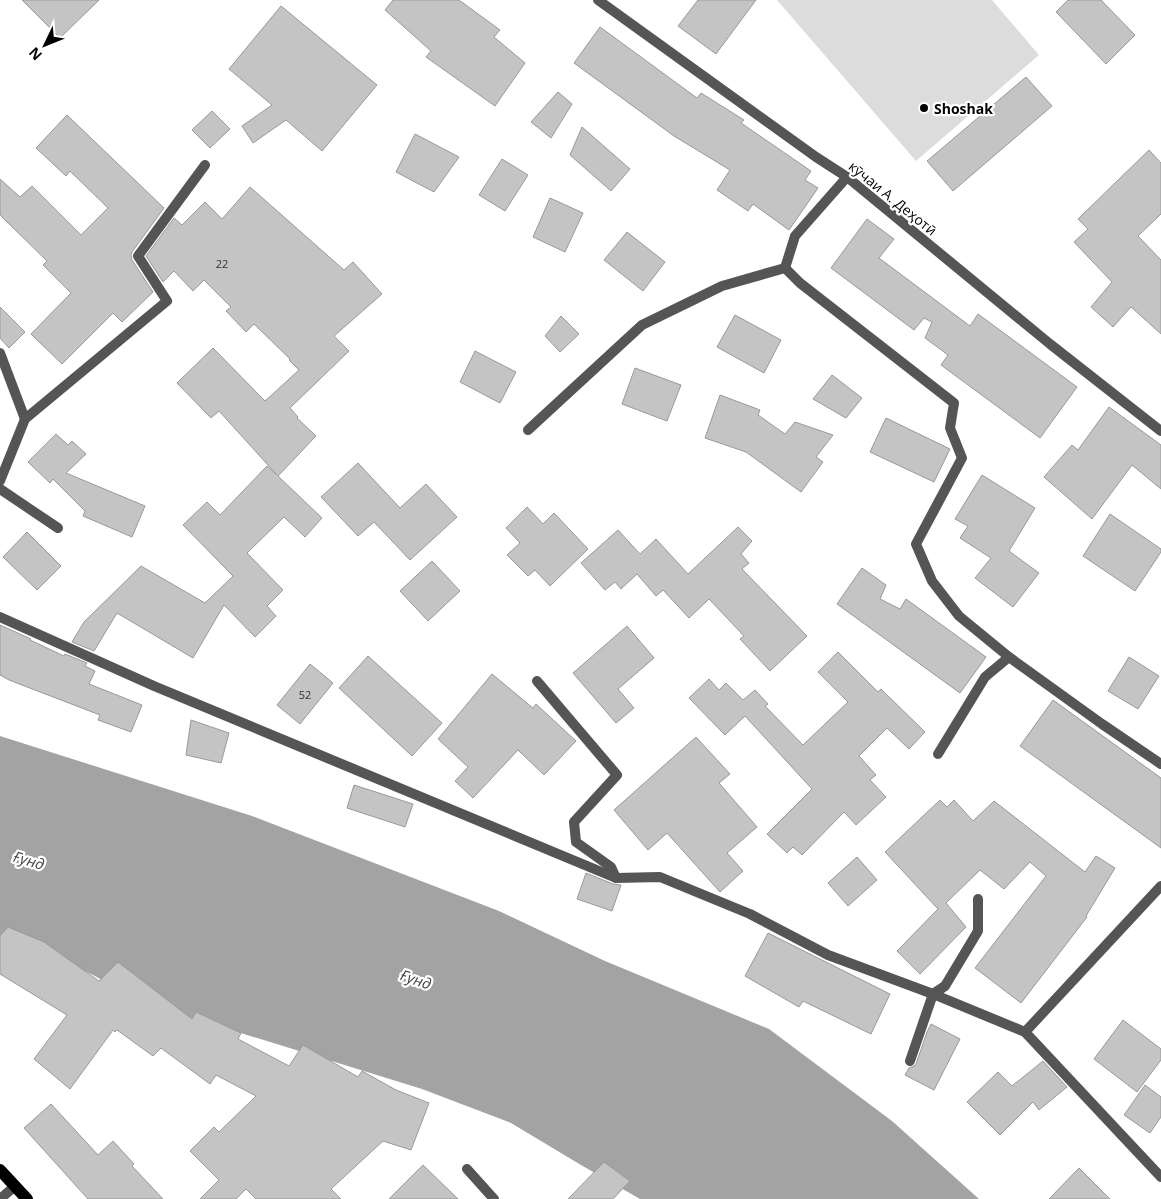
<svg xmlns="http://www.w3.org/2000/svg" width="1161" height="1199" font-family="'Open Sans',sans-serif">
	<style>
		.green { fill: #dcdcdc }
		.water { fill: #a3a3a3 }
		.building { fill: #c4c4c4; stroke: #999 }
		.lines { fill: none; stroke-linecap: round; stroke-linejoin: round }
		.minor { stroke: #555; stroke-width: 10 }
		.primary { stroke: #000; stroke-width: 12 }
		.poi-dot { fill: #000; stroke: #fff; stroke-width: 2 }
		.labels { text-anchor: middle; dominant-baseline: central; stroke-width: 4.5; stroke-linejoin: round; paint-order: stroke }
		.number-label { font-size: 11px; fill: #313131 }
		.poi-label { font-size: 14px; font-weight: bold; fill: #000; stroke: #fff; text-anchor: start }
		.street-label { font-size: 14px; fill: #000; stroke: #fff }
		.water-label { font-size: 15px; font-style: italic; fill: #444; stroke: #fff }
	</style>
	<rect width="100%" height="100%" fill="#fff"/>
	<!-- green -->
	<polygon class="green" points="777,0 992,0 1039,55 916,161"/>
	<!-- water -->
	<polygon class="water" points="0,736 252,816 499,911 605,961 769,1029 892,1121 979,1199 640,1199 581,1165 511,1123 422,1089 189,1017 131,995 41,948 0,935"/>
	<!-- building -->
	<g class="building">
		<polygon points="22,0 99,0 60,38"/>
		<polygon points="393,0 459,0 500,30 494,37 525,63 495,106 426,57 431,51 385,10"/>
		<polygon points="698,0 756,0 716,54 678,26"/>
		<polygon points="1068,0 1101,0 1135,35 1106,64 1056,12"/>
		<polygon points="281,6 377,85 322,151 286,120 253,143 242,126 272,105 229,69"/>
		<polygon points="600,27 697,98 701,93 744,120 741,123 811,171 805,180 818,188 789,230 753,204 748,211 717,190 730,170 674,136 574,63"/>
		<polygon points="1026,77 1052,106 953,191 927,161"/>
		<polygon points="558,92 572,104 551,138 531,122"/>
		<polygon points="212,111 230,129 210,148 192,130"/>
		<polygon points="67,115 164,208 132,252 131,255 132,260 153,292 122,322 113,313 62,364 31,334 71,293 43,265 47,261 0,215 0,179 20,197 32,186 81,235 108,208 70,171 66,176 36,148"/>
		<polygon points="582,127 630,169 611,191 570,155"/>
		<polygon points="415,134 459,157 434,192 396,172"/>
		<polygon points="1149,150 1161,163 1161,214 1138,236 1161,260 1161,334 1131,307 1113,327 1091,307 1112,282 1074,242 1088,229 1078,219"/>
		<polygon points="502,159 528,175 505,211 479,195"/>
		<polygon points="250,187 344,270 353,262 382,294 334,336 349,351 290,408 298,417 297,418 316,436 278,476 322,518 305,537 284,517 247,553 283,590 267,606 276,616 255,637 224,605 193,658 117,613 94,651 72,642 84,622 141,566 205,603 233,576 183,525 207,502 220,515 267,466 277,475 219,411 211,418 177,383 213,348 265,401 299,370 289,360 290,359 254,324 246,332 226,311 231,307 204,280 193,291 174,271 163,282 146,256 174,218 182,225 205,202 222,219"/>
		<polygon points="550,198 583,213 565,252 533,237"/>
		<polygon points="867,219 894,239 879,258 970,326 978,314 1077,387 1040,438 941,365 948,355 925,338 932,322 924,318 914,330 831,268"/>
		<polygon points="627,232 665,262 643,291 604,260"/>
		<polygon points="0,307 25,332 9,348 0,338"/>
		<polygon points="735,315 781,340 764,373 717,347"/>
		<polygon points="561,316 579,334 560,352 545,336"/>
		<polygon points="475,351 516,372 500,403 460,382"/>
		<polygon points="635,368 681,385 667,421 622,404"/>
		<polygon points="832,375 862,398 846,418 813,399"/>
		<polygon points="720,395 760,410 758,415 785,434 795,422 833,435 816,457 823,462 801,492 746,452 705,438"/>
		<polygon points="1109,407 1161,445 1161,489 1132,465 1092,519 1044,477 1072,445 1078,450"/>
		<polygon points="886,418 950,449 934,482 870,452"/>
		<polygon points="56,434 68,445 72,441 86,454 66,473 145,506 132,537 83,516 85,511 53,479 50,483 28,462"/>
		<polygon points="358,463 400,508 426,484 457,517 410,560 374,522 358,536 321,497"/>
		<polygon points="982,475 1035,508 1009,551 1039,573 1013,607 975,578 991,558 960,538 968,526 955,519"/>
		<polygon points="527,507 543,524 554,513 588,549 550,586 535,570 528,576 507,555 520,543 506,528"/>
		<polygon points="1110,514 1161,549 1161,552 1135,591 1083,556"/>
		<polygon points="738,527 752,541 741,554 749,563 742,569 807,636 770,671 740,639 744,636 709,599 689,618 663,590 656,596 637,574 621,589 615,582 605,590 581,563 618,530 640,554 656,539 688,574"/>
		<polygon points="27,532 61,566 37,590 3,557"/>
		<polygon points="432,561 460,591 428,621 400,591"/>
		<polygon points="862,568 886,585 880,599 900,609 906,599 986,657 960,693 837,604"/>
		<polygon points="0,625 31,639 30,640 64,656 65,654 87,663 85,666 95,671 89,684 142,705 131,732 98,720 100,715 9,680 0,675"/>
		<polygon points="627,626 654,658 618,689 634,708 616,723 573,673"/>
		<polygon points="838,652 878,692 881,689 925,732 909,749 887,728 859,756 876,775 870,780 886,797 856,825 844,812 802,855 793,847 787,853 767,834 812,789 745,716 725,735 689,698 709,679 719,690 726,683 743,700 755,690 768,704 765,706 803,745 848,702 818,672"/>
		<polygon points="368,656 442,723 412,756 339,688"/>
		<polygon points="1129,657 1159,676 1138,709 1108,691"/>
		<polygon points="310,664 333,683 300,724 277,705"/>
		<polygon points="492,674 533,708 536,704 576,741 544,775 518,750 473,798 455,781 468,767 438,739"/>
		<polygon points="1053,700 1161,778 1161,848 1020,746"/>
		<polygon points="191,720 229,733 221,763 186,755"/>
		<polygon points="696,737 730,774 719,783 757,827 727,853 743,871 720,892 667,833 648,850 614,810"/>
		<polygon points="354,785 413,804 405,827 347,808"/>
		<polygon points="940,800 947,807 954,800 973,821 994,801 1085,872 1096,856 1115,868 1086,916 1087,917 1021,1003 975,968 1046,876 1030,862 1004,889 980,870 946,903 966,927 920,974 897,951 938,909 885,852"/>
		<polygon points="857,857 877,880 848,906 828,883"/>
		<polygon points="586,873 613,884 621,885 612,911 577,899"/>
		<polygon points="8,927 44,942 99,981 118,962 192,1019 196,1012 241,1033 238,1039 289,1066 303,1045 358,1077 362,1071 396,1090 429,1103 411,1150 383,1141 331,1189 341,1199 256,1199 246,1189 236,1199 200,1199 219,1180 190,1151 214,1127 219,1132 256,1096 216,1075 210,1084 161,1048 153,1056 117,1030 115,1032 113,1030 70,1089 34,1059 67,1015 0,974 0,936"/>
		<polygon points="768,933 890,994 871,1034 803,1001 799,1007 745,976"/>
		<polygon points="1123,1020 1161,1049 1161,1060 1137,1092 1094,1059"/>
		<polygon points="931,1024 960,1039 934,1090 905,1075 909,1068 914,1066 916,1064 927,1032"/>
		<polygon points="1043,1061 1067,1087 1039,1110 1033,1102 1000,1135 967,1102 998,1072 1012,1086"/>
		<polygon points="1145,1085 1161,1097 1161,1117 1150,1133 1124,1115"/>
		<polygon points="51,1104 98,1155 113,1141 134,1164 132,1166 163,1199 88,1199 24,1128"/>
		<polygon points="604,1162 630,1181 613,1199 568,1199"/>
		<polygon points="423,1165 458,1199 389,1199"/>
		<polygon points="1079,1168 1110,1199 1049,1199"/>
	</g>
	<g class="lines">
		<!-- minor -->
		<g class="minor">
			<polyline points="598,0 816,157 847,177 1050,344 1161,431"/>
			<polyline points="785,268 800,283 954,403 950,428 962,458 916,544 932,581 959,616 1009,657 1102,724 1161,764"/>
			<polyline points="0,353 25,419"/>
			<polyline points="528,430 642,325 722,286 785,268 795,236 847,177"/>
			<polyline points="0,481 25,419 167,301 138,256 205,165"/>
			<polyline points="0,489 58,528"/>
			<polyline points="0,617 154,686 616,878 660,877 750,914 828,955 933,994 1025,1032 1161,1177"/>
			<polyline points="537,681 617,775 574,822 576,842 611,867 616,878"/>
			<polyline points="938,754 985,677 1009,657"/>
			<polyline points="1025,1032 1161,886"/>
			<polyline points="910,1061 933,994 945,986 978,931 978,899"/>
			<polyline points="467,1169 494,1199"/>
			<polyline points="0,1199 15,1186"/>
		</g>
		<!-- primary -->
		<polyline class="primary" points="0,1170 27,1199"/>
	</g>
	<!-- markers -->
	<circle class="poi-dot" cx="924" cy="108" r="5"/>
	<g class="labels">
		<!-- number labels -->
		<g class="number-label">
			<text x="222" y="263">22</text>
			<text x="305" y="694">52</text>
		</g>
		<!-- poi labels -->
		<g class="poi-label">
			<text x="934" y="108">Shoshak</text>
		</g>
		<!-- street labels -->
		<g class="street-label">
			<text transform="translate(893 198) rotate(39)">кӯчаи А. Деҳотӣ</text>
		</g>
		<!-- water labels -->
		<g class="water-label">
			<text transform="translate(29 860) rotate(17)">Ғунд</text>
			<text transform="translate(416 979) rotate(19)">Ғунд</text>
		</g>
	</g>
	<!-- north arrow -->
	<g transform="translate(45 45) rotate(227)" stroke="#ffffff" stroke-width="4" paint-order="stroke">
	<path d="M0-4L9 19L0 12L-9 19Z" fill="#000000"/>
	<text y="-8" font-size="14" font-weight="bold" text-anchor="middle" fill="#000000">N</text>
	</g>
</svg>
